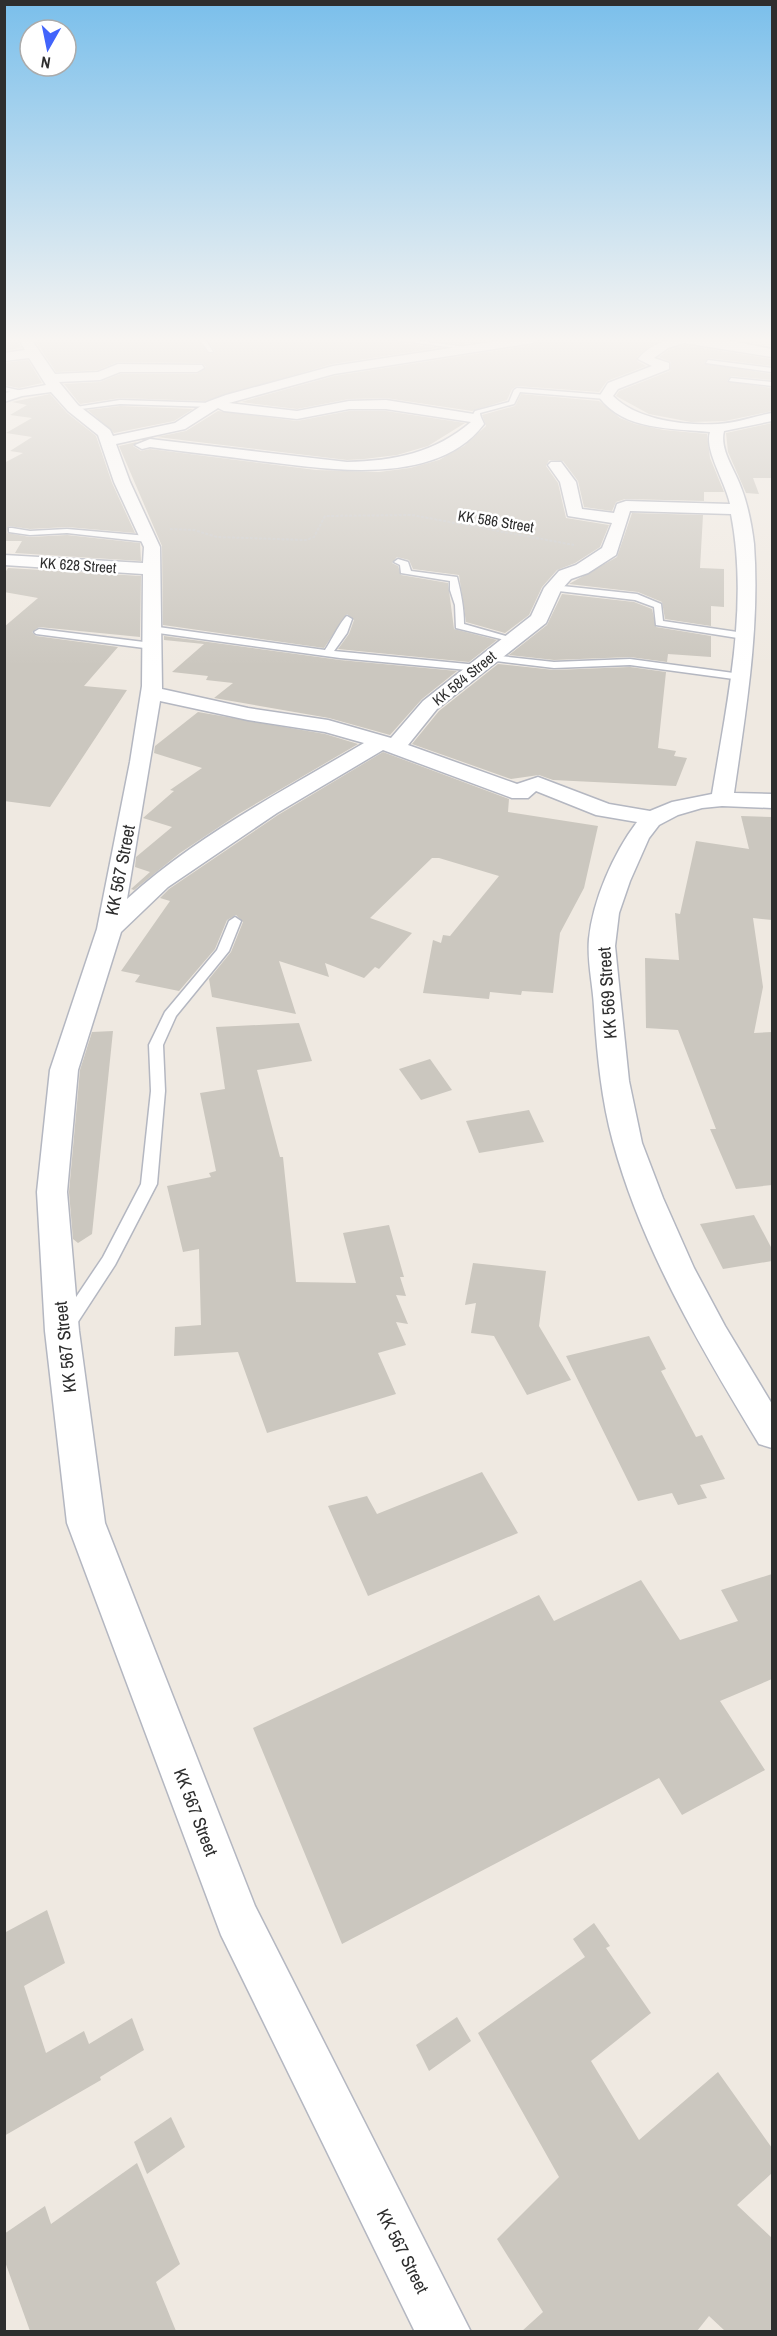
<svg xmlns="http://www.w3.org/2000/svg" width="777" height="2336" font-family="'Archivo Narrow',sans-serif">
	<style>
		.building { fill: #cbc7bf }
		.lines { fill: none; stroke-linecap: round; stroke-linejoin: round }
		.service-casing { stroke: #b4b7c1; stroke-width: 3 }
		.minor-casing { stroke: #b4b7c1; stroke-width: 3 }
		.path { stroke: #c9c9c9; stroke-width: 2; stroke-dasharray: 3 1.5; stroke-linecap: butt }
		.service { fill: #fff; fill-rule: evenodd }
		.minor { fill: #fff; fill-rule: evenodd }
		.labels { text-anchor: middle; dominant-baseline: central; stroke-width: 5; stroke-linejoin: round; paint-order: stroke }
		.far-street-label { font-size: 15px; fill: #2e2e2e; stroke: #fff }
		.street-label { font-size: 18px; fill: #2e2e2e; stroke: #fff }
	</style>
	<rect width="100%" height="100%" fill="#efe9e1"/>
	<!-- building -->
	<g class="building">
		<polygon points="4,339 17,339 21,348 4,351"/>
		<polygon points="34,339 197,339 209,354 215,352 207,339 385,339 387,341 437,348 332,364 205,401 120,398 80,404 64,384 100,382 120,374 197,374 206,367 202,363 118,362 98,370 56,372"/>
		<polygon points="419,339 497,339 461,344"/>
		<polygon points="541,339 666,339 650,346 637,357 637,361 646,366 607,381 599,392 517,386 512,389 507,400 472,411 386,398 349,399 297,409 241,402 334,376 533,345"/>
		<polygon points="684,345 772,359 772,366 708,358 704,363 772,374 772,380 731,376 727,381 772,388 772,411 725,421 691,422 649,414 616,396 619,391 670,371 671,362 659,357 669,350"/>
		<polygon points="28,360 42,383 19,388 4,385 4,363"/>
		<polygon points="50,394 67,413 96,436 112,483 135,533 67,527 30,529 9,526 7,533 30,537 67,535 140,543 141,561 15,553 22,541 4,541 4,463 23,453 10,451 32,437 6,433 32,418 10,415 27,405 12,402"/>
		<polygon points="521,394 599,401 620,418 635,424 664,430 707,434 710,458 724,492 704,492 704,501 625,499 616,502 612,511 584,507 578,481 563,461 549,460 546,466 558,483 566,518 609,525 600,547 575,563 557,570 542,587 529,615 505,633 466,622 459,575 413,569 409,560 397,557 392,563 398,566 401,575 448,583 454,629 497,640 469,662 338,649 349,634 354,620 347,614 324,648 163,625 162,546 119,446 137,442 133,446 141,451 150,449 316,470 379,472 410,468 439,460 464,446 486,426 482,415 515,406"/>
		<polygon points="120,406 193,409 174,421 114,433 88,410"/>
		<polygon points="218,411 297,421 349,411 386,411 465,423 428,446 397,455 364,459 347,460 157,437 186,431"/>
		<polygon points="772,423 772,478 753,478 759,494 746,493 728,452 726,433"/>
		<polygon points="632,513 703,515 700,568 724,569 724,607 711,606 711,626 665,619 662,602 638,592 569,584 617,557"/>
		<polygon points="8,568 141,576 140,637 39,627 32,632 36,636 118,647 84,686 127,690 50,807 4,801 4,627 38,598 4,592 4,574"/>
		<polygon points="562,594 634,602 652,609 656,627 711,636 711,657 668,654 667,662 630,657 554,660 509,655 547,625"/>
		<polygon points="164,636 340,660 457,671 422,699 390,735 329,718 214,698 233,683 206,680 208,676 172,672 204,644 164,640"/>
		<polygon points="498,664 554,670 630,667 666,672 658,748 676,751 674,756 687,758 676,786 553,780 539,775 511,779 412,744 439,711"/>
		<polygon points="198,712 325,734 358,744 240,813 180,853 134,890 131,889 150,872 135,867 136,857 172,827 143,818 174,791 170,790 202,768 154,753 155,746"/>
		<polygon points="383,752 509,799 508,812 598,826 584,888 560,933 553,993 522,991 521,995 490,992 489,999 423,993 433,940 441,943 443,935 450,936 499,876 439,858 432,858 370,918 412,933 379,969 375,967 364,978 325,963 329,977 279,961 296,1014 212,997 209,979 231,952 243,922 236,915 227,920 215,949 179,991 135,982 140,975 121,971 170,901 160,898 169,889 278,815"/>
		<polygon points="741,816 772,817 772,920 753,918 763,987 754,1033 772,1032 772,1185 736,1189 710,1129 716,1129 678,1030 646,1028 645,958 679,960 675,913 680,914 696,841 749,849"/>
		<polygon points="299,1023 312,1061 257,1070 280,1157 283,1157 296,1282 356,1283 343,1233 389,1225 404,1277 400,1277 406,1296 396,1295 408,1324 396,1322 406,1345 378,1353 396,1394 267,1433 238,1352 174,1356 175,1327 201,1325 199,1249 183,1252 167,1186 211,1177 209,1173 216,1171 200,1093 225,1089 216,1027"/>
		<polygon points="113,1031 92,1234 78,1243 73,1239 69,1192 80,1070 92,1032"/>
		<polygon points="430,1059 452,1090 421,1100 399,1069"/>
		<polygon points="529,1110 544,1142 479,1153 466,1121"/>
		<polygon points="754,1215 772,1249 772,1261 723,1269 700,1224"/>
		<polygon points="473,1263 546,1271 539,1326 571,1380 527,1395 494,1336 471,1333 476,1303 465,1305"/>
		<polygon points="649,1336 666,1369 661,1371 696,1437 702,1435 725,1479 700,1485 707,1498 678,1505 672,1493 638,1501 566,1356"/>
		<polygon points="482,1472 518,1533 368,1596 328,1506 367,1496 377,1514"/>
		<polygon points="772,1574 772,1679 720,1701 765,1770 682,1815 659,1778 342,1944 253,1728 539,1595 554,1621 641,1580 680,1640 738,1621 721,1590"/>
		<polygon points="47,1910 65,1963 24,1986 46,2053 84,2031 89,2044 132,2018 144,2050 100,2077 101,2080 4,2136 4,1933"/>
		<polygon points="594,1923 610,1946 606,1948 651,2013 591,2061 639,2140 718,2072 772,2148 772,2173 737,2205 772,2238 772,2331 725,2331 709,2316 697,2331 522,2331 543,2312 497,2239 559,2177 478,2033 585,1957 573,1939"/>
		<polygon points="457,2017 471,2041 429,2071 416,2045"/>
		<polygon points="171,2117 185,2147 147,2174 134,2142"/>
		<polygon points="137,2163 180,2264 156,2282 176,2331 30,2331 4,2259 4,2234 45,2206 51,2224"/>
	</g>
	<g class="lines">
		<defs>
			<g id="service">
				<polygon points="199,339 205,339 213,352 209,352"/>
				<polygon points="387,339 404,339 474,348 471,350"/>
				<polygon points="708,360 772,368 772,372 706,363"/>
				<polygon points="731,378 772,382 772,386 729,381"/>
				<polygon points="4,387 27,392 24,394 4,391"/>
				<polygon points="517,388 606,395 609,397 606,399 520,392 514,404 480,413 481,424 474,426 471,418 475,411 509,402 514,390"/>
				<polygon points="120,400 212,403 215,405 212,407 120,404 73,410 70,408"/>
				<polygon points="12,528 30,531 67,529 148,536 152,539 148,542 67,533 30,535 9,532 9,528"/>
				<path d="M398,559L408,562L411,571L457,577C461,593 464,608 464,624L513,638V642L456,628L455,605L450,590V581L401,573L400,565L394,562Z"/>
				<polygon points="553,585 637,594 661,604 663,621 744,633 749,636 744,639 656,625 654,607 635,600 550,590 550,586"/>
				<path d="M347,616L352,619L347,633L334,651L478,665L483,668L478,671L340,658L151,632L146,629L151,626L325,650C330,643 342,619 347,616Z"/>
				<polygon points="39,629 152,643 157,646 152,649 36,634 34,632"/>
				<polygon points="491,655 554,662 630,659 741,674 746,677 741,680 630,665 554,668 488,660 488,656"/>
				<polygon points="235,917 241,921 229,951 176,1016 163,1045 165,1091 157,1184 115,1265 72,1331 66,1333 60,1331 58,1326 60,1321 103,1257 141,1184 151,1091 149,1045 165,1012 217,950 229,921"/>
			</g>
			<path id="minor" d="M19,339H31L55,374L98,372L118,364L202,365L204,368L197,372H120L100,380L59,382L78,405L110,430L113,436L175,423L207,402L226,395L333,366L510,339H539L533,343L334,374L229,403L297,411L349,401L386,400L480,415L484,424C436,488 327,469 259,461C223,456 186,452 150,447L142,449L135,445L150,439L347,462C394,461 435,453 471,422L386,409H349L297,419L224,411L218,408L185,429L116,444L130,482L160,547L162,689L248,708L328,720L391,738L423,701L531,616L544,588L559,571L576,565L602,548L612,523L568,516L560,482L548,465L551,462H561L576,482L582,509L614,513L617,504L626,501L730,504C726,483 704,450 710,432C672,428 624,431 599,397L608,383L652,366L638,359C669,322 731,342 772,349V357L684,343L668,348L654,358L669,363V369L618,389L613,396C637,420 685,426 718,424C736,423 755,416 772,413V421L724,431C719,450 736,471 742,490C748,506 752,527 754,544C760,627 746,710 734,793L772,794V808L722,806L702,808L678,815L659,825L649,838L630,881L619,913L615,946L629,1081L642,1143L663,1198L694,1268L725,1326L772,1404V1448L759,1444C702,1350 642,1249 613,1142C601,1098 597,1053 594,1007C593,985 587,962 589,939C593,900 613,854 637,822L596,815L536,791L528,798H512L383,750L277,813L168,887L121,932L78,1070L67,1192L79,1331L105,1523L255,1906L471,2332H415L221,1935L67,1523L45,1331L37,1192L50,1070L97,929L130,762L142,686L143,574L4,565V555L143,563L144,547L114,482L98,435L68,411L51,392L22,396L4,402V393L46,385L29,358L4,361V353L25,350ZM630,511L731,514C749,606 727,702 712,794L672,802L650,811L609,804L538,777L517,784L408,745L437,709L546,623L561,590L571,579L588,573L616,555ZM160,701L248,720L325,732L364,743C283,791 196,836 127,899Z"/>
		</defs>
		<!-- service casing -->
		<use href="#service" class="service-casing"/>
		<!-- minor casing -->
		<use href="#minor" class="minor-casing"/>
		<!-- path -->
		<polyline class="path" points="170,529 194,530 217,537 306,540 314,537 325,516 412,515 574,545"/>
		<!-- service -->
		<use href="#service" class="service"/>
		<!-- minor -->
		<use href="#minor" class="minor"/>
	</g>
	<!-- sky -->
	<linearGradient id="sky" x2="0" y2="1"><stop stop-color="#7abfeb"/><stop offset="0.51" stop-color="#f8f5f2"/><stop offset="1" stop-color="#f8f5f2" stop-opacity="0"/></linearGradient>
	<rect width="777" height="666" fill="url(#sky)"/>
	<g class="labels">
		<!-- far-street labels -->
		<g class="far-street-label">
			<text transform="translate(496 521) rotate(9)">KK 586 Street</text>
			<text transform="translate(78 565) rotate(4)">KK 628 Street</text>
			<text transform="translate(464 678) rotate(-39)">KK 584 Street</text>
		</g>
		<!-- street labels -->
		<g class="street-label">
			<text transform="translate(120 870) rotate(-79)">KK 567 Street</text>
			<text transform="translate(607 993) rotate(-94)">KK 569 Street</text>
			<text transform="translate(65 1347) rotate(-96)">KK 567 Street</text>
			<text transform="translate(196 1812) rotate(69)">KK 567 Street</text>
			<text transform="translate(403 2251) rotate(63)">KK 567 Street</text>
		</g>
	</g>
	<!-- border -->
	<rect width="777" height="2336" fill="none" stroke="#2e2e2e" stroke-width="12"/>
	<!-- north arrow -->
	<g transform="translate(48 48) rotate(189)"><circle r="28" fill="#ffffff" stroke="#ababab" stroke-width="1.5"/>
	<path d="M0-4.5L10 22L0 15L-10 22Z" fill="#4264fb"/>
	<text y="-9" font-size="16" font-weight="bold" text-anchor="middle" fill="#2e2e2e">N</text>
	</g>
</svg>
